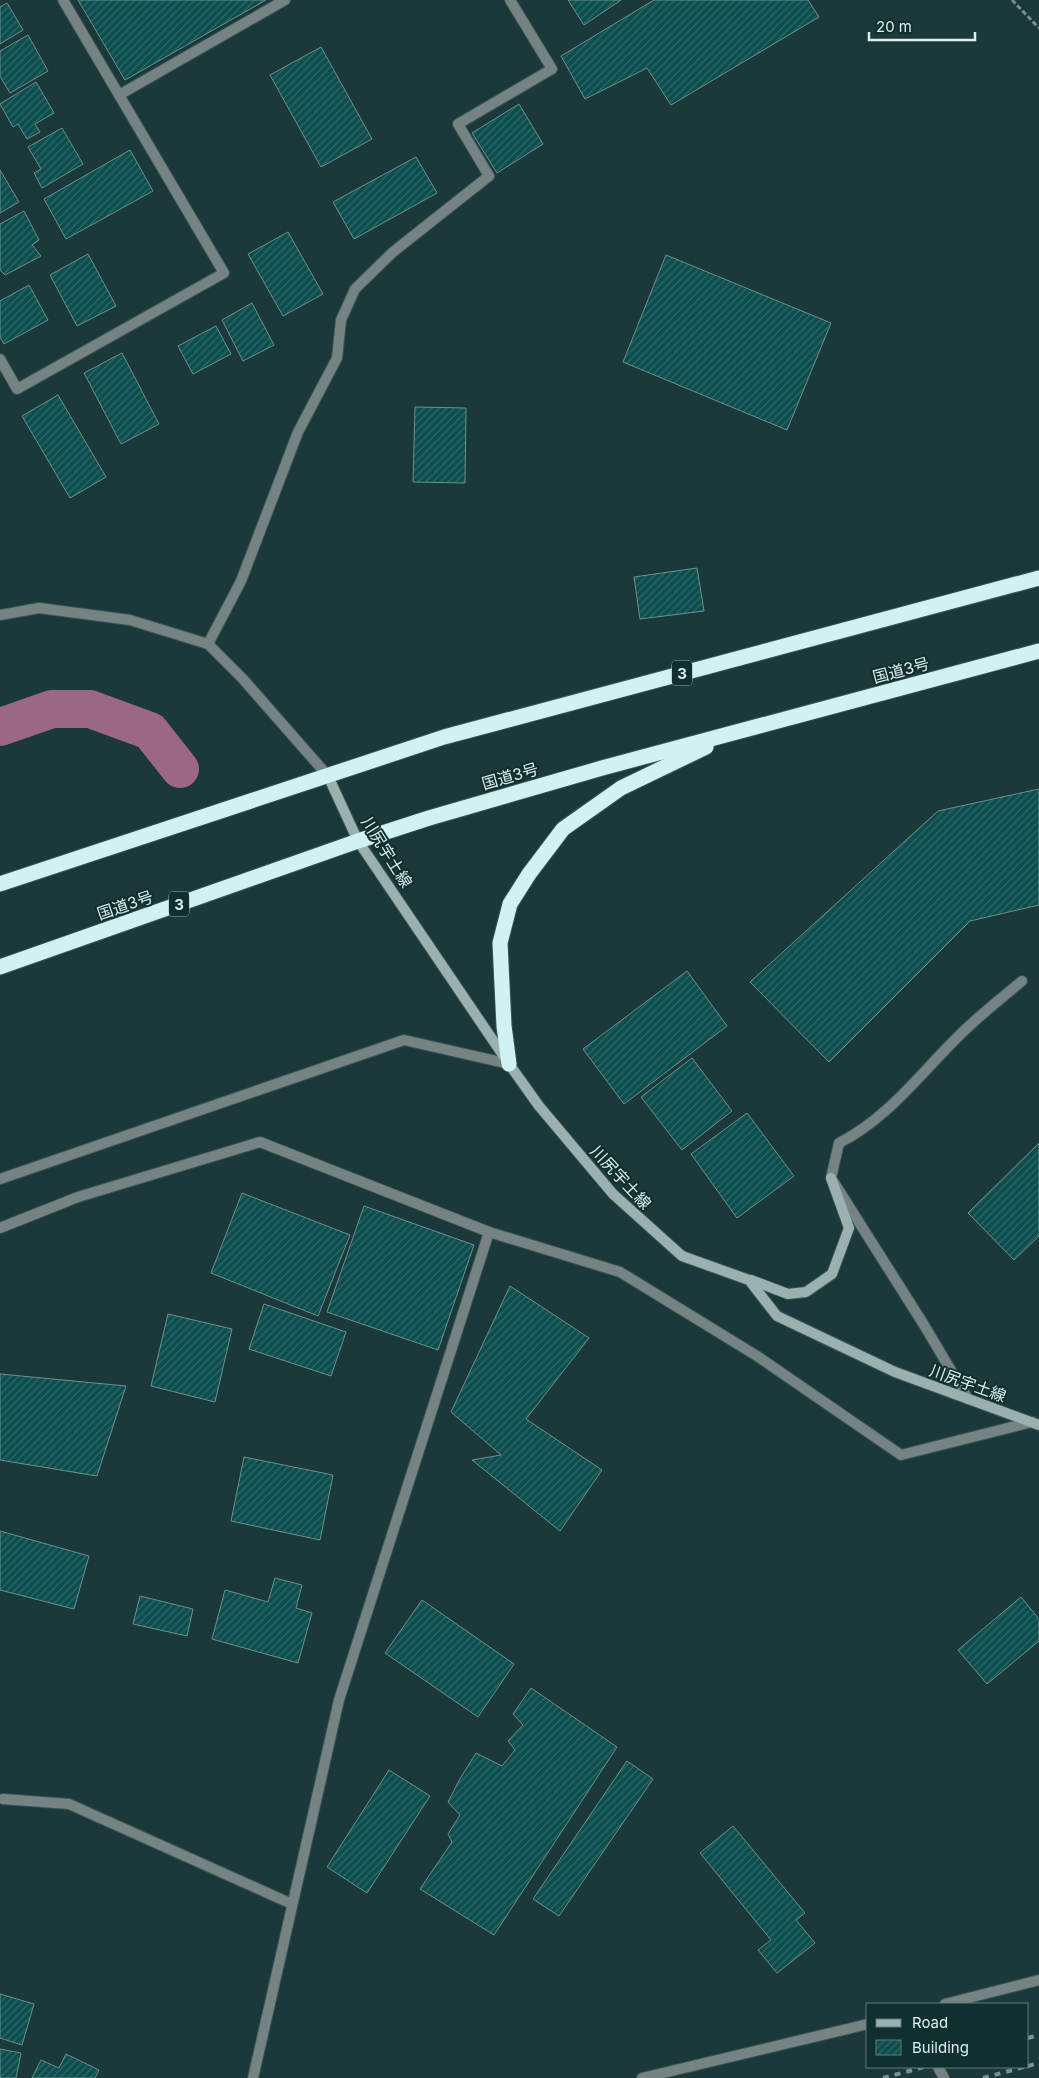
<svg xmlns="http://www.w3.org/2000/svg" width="1039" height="2078" font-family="Inter,'Noto Sans JP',sans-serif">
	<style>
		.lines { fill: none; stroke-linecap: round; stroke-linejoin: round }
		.canal { stroke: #9c6782; stroke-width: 38 }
		.building { fill: url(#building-hatch); stroke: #6f8f8e }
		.lane-casing { stroke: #3a5656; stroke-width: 12 }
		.street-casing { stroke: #3a5656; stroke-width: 12 }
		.secondary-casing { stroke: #3a5656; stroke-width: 12 }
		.highway-casing { stroke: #3a5656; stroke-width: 17 }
		.path { stroke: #778f8f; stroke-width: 3; stroke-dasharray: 5 2.5; stroke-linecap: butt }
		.lane { stroke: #758383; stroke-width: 10 }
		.street { stroke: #758383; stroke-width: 10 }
		.secondary { stroke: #9ab1b0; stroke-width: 10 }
		.highway { stroke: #d0f3f2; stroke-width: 15 }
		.rail { stroke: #7b9393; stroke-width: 4; stroke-dasharray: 6 6; stroke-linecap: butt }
		.labels { text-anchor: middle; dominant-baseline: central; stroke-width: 4; stroke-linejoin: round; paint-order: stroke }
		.shield { fill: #102f2f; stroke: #a0b5b5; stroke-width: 1 }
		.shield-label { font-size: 15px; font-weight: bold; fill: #dee }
		.street-label { font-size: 16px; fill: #dee; stroke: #102f2f }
	</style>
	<defs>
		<pattern id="building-hatch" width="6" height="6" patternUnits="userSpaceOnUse" patternTransform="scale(1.25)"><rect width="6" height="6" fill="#0c4e4e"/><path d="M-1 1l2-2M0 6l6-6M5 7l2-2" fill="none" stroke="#2f6868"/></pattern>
	</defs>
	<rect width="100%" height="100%" fill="#1b3939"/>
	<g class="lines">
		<!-- canal -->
		<polyline class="canal" points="0,727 52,709 90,709 150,731 180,769"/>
	</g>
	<!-- building -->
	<g class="building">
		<polygon points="78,0 266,0 125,80"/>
		<polygon points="568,0 621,0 584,25"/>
		<polygon points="654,0 808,0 819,17 671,105 647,68 585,99 561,56"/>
		<polygon points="7,3 23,30 0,44 0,7"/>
		<polygon points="28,35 48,71 10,93 0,76 0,51"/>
		<polygon points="321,47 372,139 321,167 270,75"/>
		<polygon points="36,82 54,113 35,124 40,132 27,139 18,124 13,127 0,104"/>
		<polygon points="519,104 543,144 497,173 472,133"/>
		<polygon points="62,128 83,164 42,188 34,173 41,169 28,147"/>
		<polygon points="130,150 153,191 66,239 44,199"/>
		<polygon points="416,157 437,193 354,239 333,202"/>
		<polygon points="0,170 19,202 0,213"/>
		<polygon points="24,211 39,240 32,245 41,256 5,275 0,270 0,224"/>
		<polygon points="288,232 323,294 283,316 248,254"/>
		<polygon points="88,254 116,306 77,326 50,275"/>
		<polygon points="666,255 831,323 787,430 623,362"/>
		<polygon points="29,285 48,320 4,344 0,337 0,301"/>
		<polygon points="252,303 274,345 243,361 222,320"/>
		<polygon points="216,326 231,354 193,374 178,346"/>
		<polygon points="122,353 159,424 121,444 84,373"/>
		<polygon points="58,395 106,477 70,498 22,416"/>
		<polygon points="415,407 466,408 465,483 413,482"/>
		<polygon points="697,568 704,611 640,619 634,577"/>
		<polygon points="1039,789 1039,905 970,921 829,1062 750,982 938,811"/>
		<polygon points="687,971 727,1026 624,1104 583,1049"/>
		<polygon points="692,1058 732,1111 682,1150 641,1097"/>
		<polygon points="747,1113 794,1176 737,1218 691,1154"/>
		<polygon points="1039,1143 1039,1236 1014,1260 968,1213"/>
		<polygon points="242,1193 350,1235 318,1316 211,1273"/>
		<polygon points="364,1206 474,1245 438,1350 327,1312"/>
		<polygon points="510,1286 589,1338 526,1419 602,1470 560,1531 472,1460 501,1455 451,1412"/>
		<polygon points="264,1304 346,1332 331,1376 249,1349"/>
		<polygon points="168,1314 232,1329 215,1402 151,1386"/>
		<polygon points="0,1374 126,1386 97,1476 0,1460"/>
		<polygon points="244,1457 333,1475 320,1540 231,1521"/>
		<polygon points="0,1531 89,1556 74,1609 0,1590"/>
		<polygon points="275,1578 302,1585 296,1608 312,1613 298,1663 212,1639 225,1590 268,1602"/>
		<polygon points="140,1596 193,1609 187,1636 133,1624"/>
		<polygon points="1021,1597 1039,1619 1039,1641 987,1684 958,1650"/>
		<polygon points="422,1600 514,1664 478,1717 385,1653"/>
		<polygon points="531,1688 617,1747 494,1935 420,1889 452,1842 448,1834 460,1815 448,1802 461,1777 476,1753 502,1766 515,1750 508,1741 523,1725 513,1714"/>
		<polygon points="627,1761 653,1779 559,1916 533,1899"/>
		<polygon points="389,1770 430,1796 367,1893 327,1867"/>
		<polygon points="733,1826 805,1913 796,1920 815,1943 777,1973 758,1950 771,1940 700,1853"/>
		<polygon points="0,1994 34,2004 22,2045 0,2038"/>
		<polygon points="0,2049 21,2053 16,2078 0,2078"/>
		<polygon points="66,2054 99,2070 95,2078 32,2078 41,2060 59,2068"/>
	</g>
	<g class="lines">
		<defs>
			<g id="lane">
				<path d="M968,1399L924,1325L831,1178L839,1143C891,1117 925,1067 967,1028C984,1012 1003,997 1022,981"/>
				<polyline points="3,1799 69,1804 292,1904"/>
			</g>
			<g id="street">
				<polyline points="119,95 285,0"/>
				<polyline points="0,359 17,389 224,273 63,0"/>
				<polyline points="0,615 39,608 130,620 208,644 242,678 328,776"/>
				<polyline points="208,644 241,581 298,432 337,358 341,320 355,289 393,252 489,176 458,124 552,69 510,0"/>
				<polyline points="0,1179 404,1040 509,1064"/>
				<polyline points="0,1228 78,1197 260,1142 489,1232 620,1272 757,1356 901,1455 1032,1422"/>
				<polyline points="945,2004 1039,1980"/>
				<polyline points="938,2067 944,2078"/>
				<polyline points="253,2078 339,1700 489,1232"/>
				<polyline points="642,2078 868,2024"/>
			</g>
			<g id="secondary">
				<polyline points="328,776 358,841 509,1064 539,1106 613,1194 682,1256 749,1280 777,1316 895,1372 1039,1425"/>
				<polyline points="751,1280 788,1294 806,1292 832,1274 849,1228 831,1178"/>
			</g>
			<g id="highway">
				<polyline points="0,884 444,737 1039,578"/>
				<polyline points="0,967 358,841 429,818 602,768 1039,651"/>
				<polyline points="509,1064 504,1026 500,943 510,904 529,874 563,829 621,788 706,747"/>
			</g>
		</defs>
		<!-- lane casing -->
		<use href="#lane" class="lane-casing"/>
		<!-- street casing -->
		<use href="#street" class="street-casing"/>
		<!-- secondary casing -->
		<use href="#secondary" class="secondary-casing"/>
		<!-- highway casing -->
		<use href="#highway" class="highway-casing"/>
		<!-- path -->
		<polyline class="path" points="1012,0 1039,28"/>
		<!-- lane -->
		<use href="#lane" class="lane"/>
		<!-- street -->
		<use href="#street" class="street"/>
		<!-- secondary -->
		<use href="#secondary" class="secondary"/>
		<!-- highway -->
		<use href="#highway" class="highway"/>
		<!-- rail -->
		<g class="rail">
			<polyline points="1028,2038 1039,2035"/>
			<polyline points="1028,2066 1039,2063"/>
			<polyline points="883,2078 924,2067"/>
			<polyline points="983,2078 1024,2067"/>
		</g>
	</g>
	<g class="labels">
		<!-- shield labels -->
		<g class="shield">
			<rect x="672" y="660.5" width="20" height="25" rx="4"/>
			<rect x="169" y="891.5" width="20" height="25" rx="4"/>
		</g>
		<g class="shield-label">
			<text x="682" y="673">3</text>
			<text x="179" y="904">3</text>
		</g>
		<!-- street labels -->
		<g class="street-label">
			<text transform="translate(901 670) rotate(-15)">国道3号</text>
			<text transform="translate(510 776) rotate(-16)">国道3号</text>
			<text transform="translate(387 852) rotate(58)">川尻宇土線</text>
			<text transform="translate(125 905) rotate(-19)">国道3号</text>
			<text transform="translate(621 1177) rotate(47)">川尻宇土線</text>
			<text transform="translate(968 1383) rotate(20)">川尻宇土線</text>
		</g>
	</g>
	<!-- legend -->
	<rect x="866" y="2003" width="162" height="65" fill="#102f2f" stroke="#627b7b"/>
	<rect x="876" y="2019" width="25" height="8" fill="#9ab1b0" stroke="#627b7b"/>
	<text x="912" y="2028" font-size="15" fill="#ddeeee">Road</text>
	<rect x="876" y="2040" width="25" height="15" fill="url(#building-hatch)" stroke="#627b7b"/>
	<text x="912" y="2053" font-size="15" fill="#ddeeee">Building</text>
	<!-- scale -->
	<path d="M869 32v8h106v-8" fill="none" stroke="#ddeeee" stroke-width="2.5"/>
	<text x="876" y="32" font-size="15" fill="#ddeeee" stroke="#102f2f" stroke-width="4" paint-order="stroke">20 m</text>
</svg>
